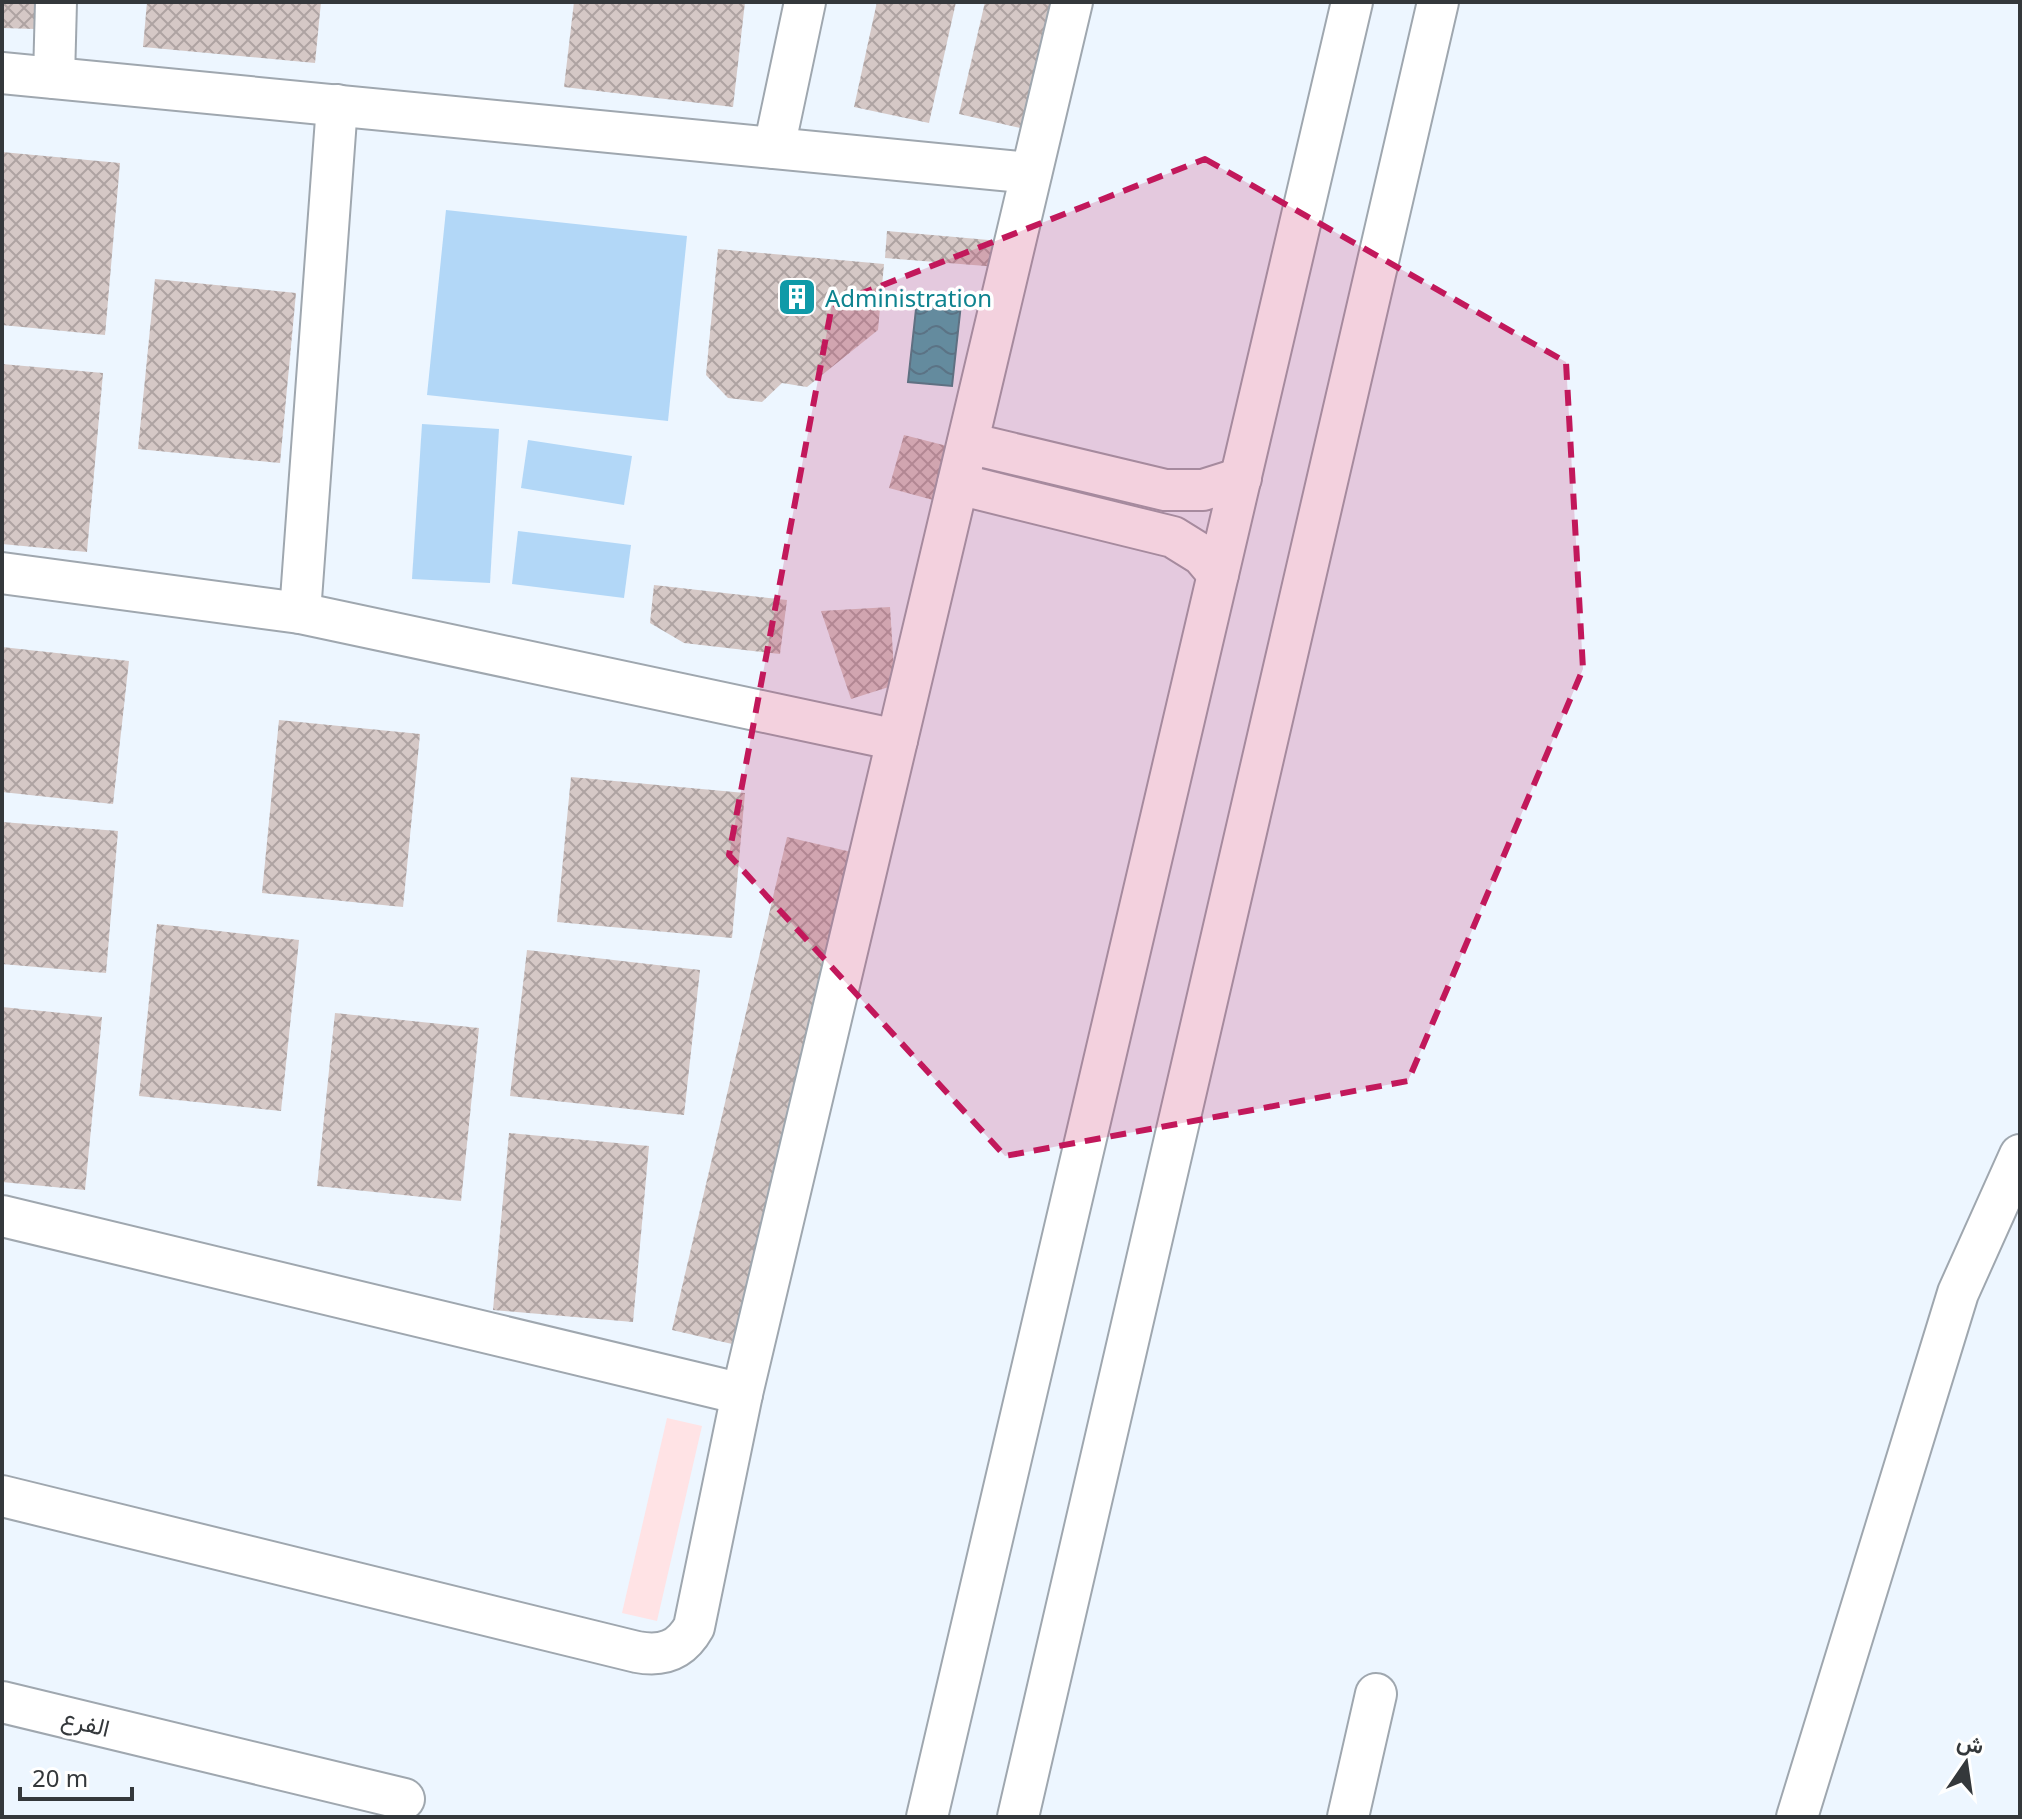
<svg xmlns="http://www.w3.org/2000/svg" width="2022" height="1819" font-family="'Noto Sans',Vazirmatn,sans-serif">
	<style>
		.commercial { fill: #ffe3e5 }
		.grass { fill: #b2d7f7 }
		.water { fill: url(#water-waves); stroke: #46868c; stroke-width: 2 }
		.building { fill: url(#building-cross-hatch) }
		.lines { fill: none; stroke-linecap: round; stroke-linejoin: round }
		.minor-casing { stroke: #9fa7af; stroke-width: 44 }
		.minor { stroke: #fff; stroke-width: 40 }
		.marked { fill: #c2185b; fill-opacity: 0.2; stroke: #c2185b; stroke-width: 6; stroke-dasharray: 16 10; stroke-linejoin: round }
		.labels { text-anchor: middle; dominant-baseline: central; stroke-width: 7; stroke-linejoin: round; paint-order: stroke }
		.culture-label { font-size: 24px; fill: #0d838f; stroke: #fff; text-anchor: start }
		.street-label { font-size: 24px; fill: #34383b; stroke: #fff }
	</style>
	<defs>
		<pattern id="water-waves" width="16" height="10" patternUnits="userSpaceOnUse" patternTransform="scale(2)"><rect width="16" height="10" fill="#4da8af"/><path d="M0 5q4-4 8 0t8 0" fill="none" stroke="#418a90"/></pattern>
		<pattern id="building-cross-hatch" width="8" height="8" patternUnits="userSpaceOnUse" patternTransform="scale(2)"><rect width="8" height="8" fill="#d5c8c6"/><path d="M0 0l8 8M0 8l8-8" fill="none" stroke="#aea3a2"/></pattern>
	</defs>
	<rect width="100%" height="100%" fill="#edf6ff"/>
	<!-- commercial -->
	<polygon class="commercial" points="667,1418 702,1426 657,1621 622,1613"/>
	<!-- grass -->
	<g class="grass">
		<polygon points="446,210 687,236 668,421 427,395"/>
		<polygon points="422,424 499,429 490,583 412,579"/>
		<polygon points="528,440 632,456 624,505 521,488"/>
		<polygon points="518,531 631,545 624,598 512,584"/>
	</g>
	<!-- water -->
	<polygon class="water" points="917,300 961,304 952,386 908,382"/>
	<!-- building -->
	<g class="building">
		<polygon points="2,2 36,2 35,29 2,28"/>
		<polygon points="147,2 321,2 315,63 143,47"/>
		<polygon points="574,2 745,2 733,107 564,87"/>
		<polygon points="877,2 956,2 929,123 854,107"/>
		<polygon points="985,2 1059,2 1029,130 959,114"/>
		<polygon points="2,152 120,163 105,335 2,325"/>
		<polygon points="887,231 1000,241 998,267 885,258"/>
		<polygon points="718,249 884,264 878,330 807,387 782,383 762,402 728,398 706,375"/>
		<polygon points="155,279 296,293 280,463 138,449"/>
		<polygon points="2,364 103,373 87,552 2,544"/>
		<polygon points="904,435 947,446 933,500 889,488"/>
		<polygon points="654,585 787,600 780,654 684,643 650,623"/>
		<polygon points="890,607 895,685 851,699 821,611"/>
		<polygon points="2,647 129,661 113,804 2,792"/>
		<polygon points="279,720 420,734 403,907 262,893"/>
		<polygon points="571,777 745,793 732,938 557,922"/>
		<polygon points="2,822 118,831 106,973 2,964"/>
		<polygon points="787,837 860,854 745,1347 672,1330"/>
		<polygon points="157,924 299,940 281,1111 139,1096"/>
		<polygon points="527,950 700,970 684,1115 510,1096"/>
		<polygon points="2,1007 102,1017 85,1190 2,1182"/>
		<polygon points="335,1013 479,1028 461,1201 317,1186"/>
		<polygon points="509,1133 649,1146 633,1322 493,1310"/>
	</g>
	<g class="lines">
		<defs>
			<g id="minor">
				<polyline points="2,73 1031,173"/>
				<polyline points="54,78 56,2"/>
				<polyline points="774,148 805,2"/>
				<polyline points="968,443 1165,490 1203,490 1241,478"/>
				<polyline points="958,484 1173,537 1202,555 1218,574"/>
				<polyline points="2,573 300,613 897,740"/>
				<polyline points="300,613 337,105"/>
				<polyline points="2,1216 742,1394"/>
				<path d="M2,1496L637,1652C663,1657 681,1650 694,1627L742,1394L1072,2"/>
				<polyline points="2,1702 404,1799"/>
				<polyline points="927,1817 1352,2"/>
				<polyline points="1018,1817 1438,2"/>
				<polyline points="1348,1817 1376,1694"/>
				<polyline points="1797,1817 1958,1293 2020,1155"/>
			</g>
		</defs>
		<!-- minor casing -->
		<use href="#minor" class="minor-casing"/>
		<!-- minor -->
		<use href="#minor" class="minor"/>
	</g>
	<!-- marked area -->
	<path class="marked" d="M1205,159L1566,362L1583,669L1408,1081L1005,1156L729,855L832,305Z"/>
	<!-- icons -->
	<defs>
		<symbol id="building-square" viewBox="-11 -11 22 22"><rect x="-9" y="-9" width="18" height="18" rx="4" fill="#0f9aa8" stroke="#fff"/><path d="M-4-6H4V6H1V3H-1V6H-4ZM-2.5-4.3h1.7v1.8h-1.7ZM.8-4.3h1.7v1.8H.8ZM-2.5-1h1.7V.8h-1.7ZM.8-1h1.7V.8H.8Z" fill="#fff"/></symbol>
	</defs>
	<g fill-rule="evenodd">
		<use href="#building-square" x="775" y="275" width="44" height="44"/>
	</g>
	<g class="labels">
		<!-- culture labels -->
		<g class="culture-label">
			<text x="825" y="297">Administration</text>
		</g>
		<!-- street labels -->
		<g class="street-label">
			<text transform="translate(86 1722) rotate(14)">الفرع</text>
		</g>
	</g>
	<!-- border -->
	<rect width="2022" height="1819" fill="none" stroke="#34383b" stroke-width="8"/>
	<!-- north arrow -->
	<g transform="translate(1966 1763) rotate(13)" stroke="#ffffff" stroke-width="6" paint-order="stroke">
	<path d="M0-6L14 30L0 20L-14 30Z" fill="#34383b"/>
	<text y="-12" font-size="22" font-weight="bold" text-anchor="middle" fill="#34383b">ش</text>
	</g>
	<!-- scale -->
	<path d="M20 1787v12h112v-12" fill="none" stroke="#34383b" stroke-width="4"/>
	<text x="32" y="1787" font-size="24" fill="#34383b" stroke="#ffffff" stroke-width="6" paint-order="stroke">20 m</text>
</svg>
